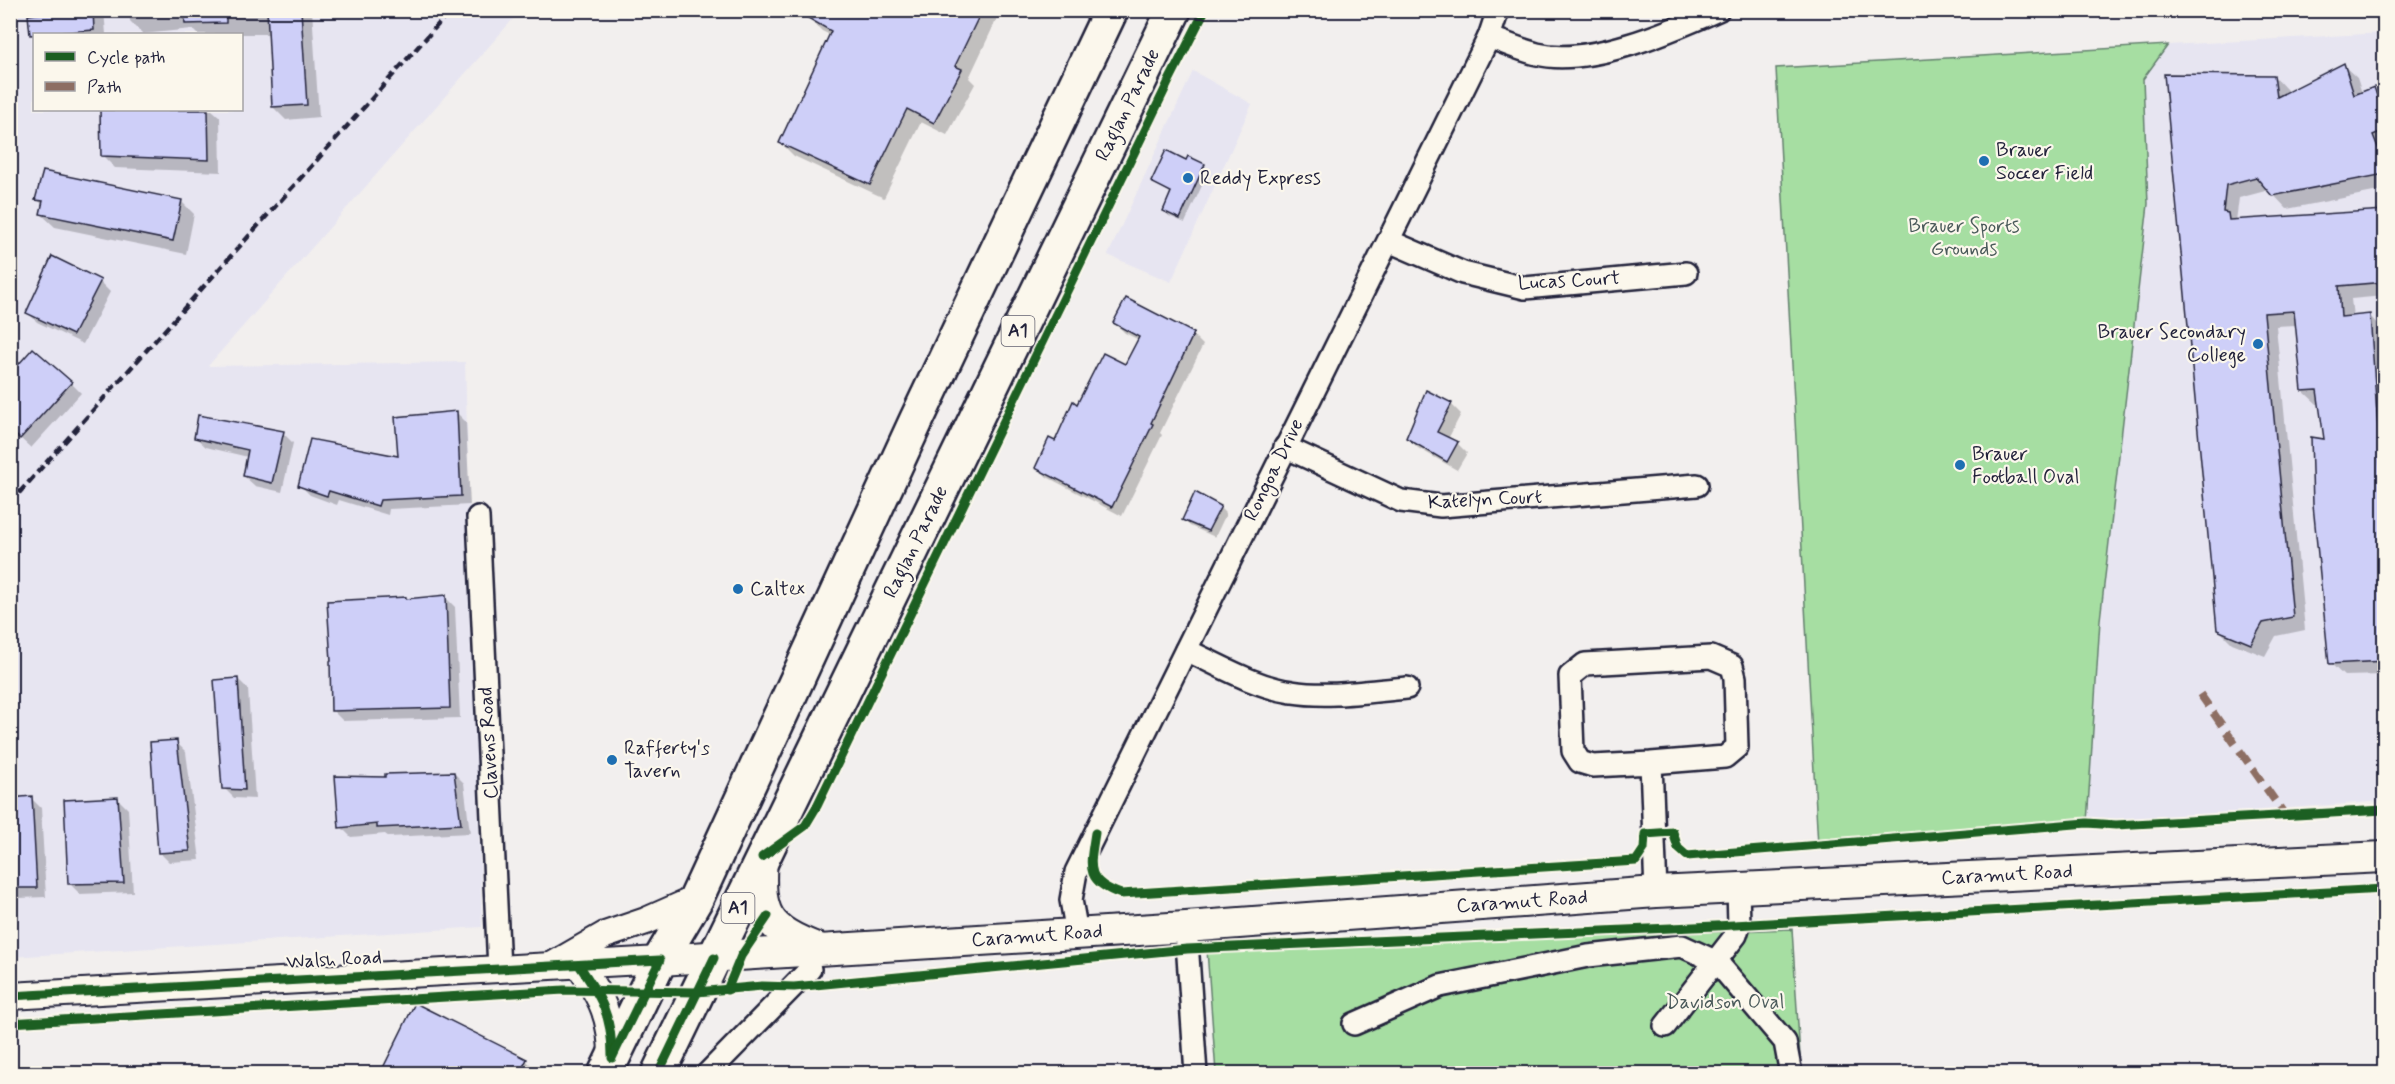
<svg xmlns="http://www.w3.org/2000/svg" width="2395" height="1084" font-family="Mynerve,sans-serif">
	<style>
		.built { fill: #e7e5f1; fill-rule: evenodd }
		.green { fill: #a6dea2; stroke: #64806e; stroke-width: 1.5 }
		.shadow { fill: #0003 }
		.building { fill: #cecff8; stroke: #22223b; stroke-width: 1.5 }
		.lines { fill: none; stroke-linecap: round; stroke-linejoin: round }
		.minor-casing { stroke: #22223b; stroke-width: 26 }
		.tertiary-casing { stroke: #22223b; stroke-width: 30 }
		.secondary-casing { stroke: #22223b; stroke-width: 34 }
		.trunk-casing { stroke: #22223b; stroke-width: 38 }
		.minor { stroke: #fbf7ec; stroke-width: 21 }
		.tertiary { stroke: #fbf7ec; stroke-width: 26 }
		.secondary { stroke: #fbf7ec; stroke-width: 30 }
		.trunk { stroke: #fbf7ec; stroke-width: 33 }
		.rail { stroke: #22223b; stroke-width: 4.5; stroke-dasharray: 9 4.5; stroke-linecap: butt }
		.quiet { stroke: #8d6e63; stroke-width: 8; stroke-dasharray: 15 8; stroke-linecap: butt }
		.cycleway-casing { stroke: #fbf7ec; stroke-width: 13 }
		.cycleway { stroke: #1b5e20; stroke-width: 9 }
		.poi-dot { fill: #1f6fb2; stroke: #fbf7ec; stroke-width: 2 }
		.labels { text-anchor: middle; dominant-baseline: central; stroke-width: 4.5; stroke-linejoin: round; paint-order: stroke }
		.shield { fill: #fbf7ec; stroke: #636270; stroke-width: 1.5 }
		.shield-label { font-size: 18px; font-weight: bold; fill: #22223b }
		.street-label { font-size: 20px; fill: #22223b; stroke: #fbf7ec }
		.poi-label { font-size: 20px; fill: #22223b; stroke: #fbf7ec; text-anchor: start }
		.park-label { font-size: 20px; fill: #4a5a5a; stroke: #fbf7ec }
	</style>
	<rect width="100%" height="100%" fill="#f2efee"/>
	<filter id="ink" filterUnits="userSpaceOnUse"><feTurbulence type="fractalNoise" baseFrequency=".0167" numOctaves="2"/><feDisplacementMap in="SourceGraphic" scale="12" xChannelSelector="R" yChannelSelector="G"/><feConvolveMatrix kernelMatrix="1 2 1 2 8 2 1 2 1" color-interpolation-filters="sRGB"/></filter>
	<g filter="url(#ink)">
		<!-- built -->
		<g class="built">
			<path d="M11,11H520L208,366L465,362L482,927L11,957ZM34,34H242V110H34Z"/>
			<polygon points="2384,33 2384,801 2088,823 2094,686 2115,484 2148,204 2143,79 2168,45"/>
			<polygon points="1193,71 1252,104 1171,282 1108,255"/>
		</g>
		<!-- green -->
		<g class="green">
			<polygon points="2168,45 2143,79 2148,204 2100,620 2087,823 1818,846 1776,68"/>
			<polygon points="1792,929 1801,1073 1216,1073 1207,950"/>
		</g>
		<!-- shadow -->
		<g class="shadow">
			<polygon points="77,10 104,10 106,34 34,34 34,37 31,34"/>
			<polygon points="129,10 312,10 319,117 286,120 273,107 269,34 197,34 192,29 143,34 130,21"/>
			<polygon points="812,10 1001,10 969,78 975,84 947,135 921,122 884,198 794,156 781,143 830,35 822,31 809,18"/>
			<polygon points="2343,65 2357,78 2362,93 2374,89 2384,100 2384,190 2287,209 2269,190 2239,198 2236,221 2384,211 2384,296 2351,299 2353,317 2369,315 2382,329 2384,359 2384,675 2344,676 2330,663 2326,440 2320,404 2317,404 2303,391 2297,325 2276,326 2305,630 2276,636 2265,656 2232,643 2218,629 2166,75 2274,76 2287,90 2288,93"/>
			<polygon points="101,110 212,110 220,117 221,172 115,168 102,155"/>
			<polygon points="1187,162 1204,165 1209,170 1185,223 1169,216 1164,211 1172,194 1153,182"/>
			<polygon points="37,199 181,201 194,214 186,254 55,227 41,214 43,205"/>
			<polygon points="100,282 110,292 83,344 37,322 27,312"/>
			<polygon points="1115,323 1193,335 1203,345 1160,433 1162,435 1122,516 1047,477 1037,467 1056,443 1078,406 1126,366 1139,340 1125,333"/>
			<polygon points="71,383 81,393 31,448 10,429"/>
			<polygon points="1451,404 1461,414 1448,439 1457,443 1467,453 1457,470 1418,448 1408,438"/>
			<polygon points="456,412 466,422 470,505 389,509 388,515 339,500 337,505 310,495 300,485 400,458"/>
			<polygon points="283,433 293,443 282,492 255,486 244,476 248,457 206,447 195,437"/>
			<polygon points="1220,508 1226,514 1215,537 1190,526 1184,520"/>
			<polygon points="445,597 455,607 460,718 343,721 333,711 407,600"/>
			<polygon points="238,679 248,689 255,799 234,798 224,788"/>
			<polygon points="176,742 186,752 200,860 169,862 159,852"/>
			<polygon points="454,773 464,783 470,833 389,837 385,834 351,837 341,827 387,779"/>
			<polygon points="31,798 41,808 46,897 19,898 10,889 10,799"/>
			<polygon points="118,799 128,809 133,892 80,894 70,884"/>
			<polygon points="526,1060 539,1074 382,1074"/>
		</g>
		<!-- building -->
		<g class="building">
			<polygon points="76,10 93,10 94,30 30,35 28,15"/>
			<polygon points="184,10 226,10 226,23 185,24"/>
			<polygon points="267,10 301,10 307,105 272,107"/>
			<polygon points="794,10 982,10 955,66 962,69 934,123 907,109 870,185 779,143 831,31"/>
			<polygon points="2344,63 2354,95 2374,87 2385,119 2385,130 2373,135 2385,165 2385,174 2272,196 2256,177 2226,185 2223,212 2228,213 2229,220 2385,210 2385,282 2339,286 2341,317 2370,314 2385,529 2385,661 2329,664 2313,505 2311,437 2324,439 2317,390 2302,391 2294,311 2264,313 2293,617 2263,623 2251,644 2217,630 2164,74 2274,75 2277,97"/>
			<polygon points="100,110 208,110 209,160 101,156"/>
			<polygon points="1166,150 1186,160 1188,156 1205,164 1180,219 1163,211 1171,192 1151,182"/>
			<polygon points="43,171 182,200 173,241 40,214 43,201 35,200"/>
			<polygon points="52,256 101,280 73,335 26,313"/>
			<polygon points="1126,298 1194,333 1151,423 1153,424 1112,507 1035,468 1049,438 1055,441 1073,401 1077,404 1103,353 1125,364 1139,337 1113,323"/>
			<polygon points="33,348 72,382 20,439 10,430 10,374"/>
			<polygon points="1426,390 1452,403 1437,432 1458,442 1447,462 1406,438"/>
			<polygon points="457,411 461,496 380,500 378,506 329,491 327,496 298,486 310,439 398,456 395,417"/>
			<polygon points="198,415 284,431 272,483 243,476 248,450 194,438"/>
			<polygon points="1195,492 1221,506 1208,531 1182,520"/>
			<polygon points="446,595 450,708 331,711 330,661 331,661 327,601 406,597 406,599"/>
			<polygon points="238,678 245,790 222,789 214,680"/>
			<polygon points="177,740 190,851 158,853 150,742"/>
			<polygon points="454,772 461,824 377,828 377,824 339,828 335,776 385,777 385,774"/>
			<polygon points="32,796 37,888 10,888 10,798"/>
			<polygon points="118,797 124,883 68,884 64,800"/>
			<polygon points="415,1003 527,1059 519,1074 380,1074"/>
		</g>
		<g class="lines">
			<defs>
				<g id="minor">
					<path d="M1489,37C1505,43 1521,50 1537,54C1588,67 1671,31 1718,10"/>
					<polyline points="1389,241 1463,273 1525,288 1686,273"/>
					<polyline points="1285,447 1401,501 1441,506 1697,485"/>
					<polyline points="478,517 499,969"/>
					<path d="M1186,650C1219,665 1255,687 1292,692C1329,698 1369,691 1407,688"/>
					<polyline points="1651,763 1725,757 1737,747 1735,678 1732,666 1711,657 1585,664 1570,676 1573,751 1580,762 1593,766 1651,763 1656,892"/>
					<polyline points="1186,927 1196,1074"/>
					<polyline points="1077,933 1071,900 1076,872 1489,37 1498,10"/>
					<polyline points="1354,1024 1440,986 1588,956 1682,946 1717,962 1785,1042 1791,1074"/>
					<polyline points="1665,1026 1736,935 1739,925 1738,888"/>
					<polyline points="707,1074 810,969"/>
				</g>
				<g id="tertiary">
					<polyline points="553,965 605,935 646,921 696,899"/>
					<path d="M579,965C602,998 612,1017 612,1058"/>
					<polyline points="10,996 660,960"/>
				</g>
				<g id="secondary">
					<path d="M762,857C758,914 765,929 819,949"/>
					<polyline points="660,960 1186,927 1656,892 2384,857"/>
				</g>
				<g id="trunk">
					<polyline points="605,1074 660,960 696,899 916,421 1111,10"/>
					<polyline points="658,1074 1174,10"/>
				</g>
			</defs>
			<!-- minor casing -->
			<use href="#minor" class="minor-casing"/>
			<!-- tertiary casing -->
			<use href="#tertiary" class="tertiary-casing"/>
			<!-- secondary casing -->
			<use href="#secondary" class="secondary-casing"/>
			<!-- trunk casing -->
			<use href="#trunk" class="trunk-casing"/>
			<!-- minor -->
			<use href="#minor" class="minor"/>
			<!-- tertiary -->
			<use href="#tertiary" class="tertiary"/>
			<!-- secondary -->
			<use href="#secondary" class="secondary"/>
			<!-- trunk -->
			<use href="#trunk" class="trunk"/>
			<!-- rail -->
			<polyline class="rail" points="10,503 451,10"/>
			<!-- quiet -->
			<polyline class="quiet" points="2200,694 2285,815"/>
			<defs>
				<g id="cycleway">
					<path d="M1095,833C1090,866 1084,881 1121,894L1636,861L1644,849L1645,834L1673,832L1678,848L1687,856L2087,823L2116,825L2384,810"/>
					<polyline points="762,857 805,826 817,806 1168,83 1205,10"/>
					<path d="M579,965C601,997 612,1016 612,1055"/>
					<polyline points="727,990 741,956 768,916"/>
					<polyline points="10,996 660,960 612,1058"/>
					<polyline points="10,1023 564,990 697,992 762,986 794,987 1187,949 1716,926 2384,889"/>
					<polyline points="658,1074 714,958"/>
				</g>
			</defs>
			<!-- cycleway casing -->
			<use href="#cycleway" class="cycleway-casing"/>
			<!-- cycleway -->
			<use href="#cycleway" class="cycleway"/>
		</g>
	</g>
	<!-- markers -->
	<g class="poi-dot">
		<circle cx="1984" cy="161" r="6"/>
		<circle cx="1188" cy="178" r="6"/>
		<circle cx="2258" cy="344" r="6"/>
		<circle cx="1960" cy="465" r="6"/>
		<circle cx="738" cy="589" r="6"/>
		<circle cx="612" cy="760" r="6"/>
	</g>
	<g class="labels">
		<!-- shield labels -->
		<g class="shield">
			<rect x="1001.5" y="316" width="33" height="30" rx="4.5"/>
			<rect x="721.5" y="893" width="33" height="30" rx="4.5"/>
		</g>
		<g class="shield-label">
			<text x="1018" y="331">A1</text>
			<text x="738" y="908">A1</text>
		</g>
		<!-- street labels -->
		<g class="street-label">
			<text transform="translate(1128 105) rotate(-64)">Raglan Parade</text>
			<text transform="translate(1569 281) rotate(-3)">Lucas Court</text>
			<text transform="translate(1274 470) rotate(-64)">Rongoa Drive</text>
			<text transform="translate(1485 500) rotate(-3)">Katelyn Court</text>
			<text transform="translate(916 542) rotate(-64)">Raglan Parade</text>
			<text transform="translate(489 743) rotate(-93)">Clavens Road</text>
			<text transform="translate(2007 875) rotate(-3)">Caramut Road</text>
			<text transform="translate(1522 902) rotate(-4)">Caramut Road</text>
			<text transform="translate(1037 936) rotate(-4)">Caramut Road</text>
			<text transform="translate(334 960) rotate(-3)">Walsh Road</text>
		</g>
		<!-- poi labels -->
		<g class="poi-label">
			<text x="1996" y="150">Brauer<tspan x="1996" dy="23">Soccer Field</tspan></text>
			<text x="1200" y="178">Reddy Express</text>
			<text x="2246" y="332" text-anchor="end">Brauer Secondary<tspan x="2246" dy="23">College</tspan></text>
			<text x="1972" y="454">Brauer<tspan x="1972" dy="23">Football Oval</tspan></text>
			<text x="750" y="589">Caltex</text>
			<text x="624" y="748">Rafferty's<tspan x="624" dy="23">Tavern</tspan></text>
		</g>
		<!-- park labels -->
		<g class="park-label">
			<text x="1964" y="226">Brauer Sports<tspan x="1964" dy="23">Grounds</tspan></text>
			<text x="1725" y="1002">Davidson Oval</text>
		</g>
	</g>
	<!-- margin -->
	<rect width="2395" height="1084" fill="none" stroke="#fbf7ec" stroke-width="36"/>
	<rect x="18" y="18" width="2359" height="1048" fill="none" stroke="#22223b" stroke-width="2" filter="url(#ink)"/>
	<!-- legend -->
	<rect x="33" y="33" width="210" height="78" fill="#fbf7ec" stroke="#a4a2a5" stroke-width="1.5"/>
	<rect x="45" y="52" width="30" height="9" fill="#1b5e20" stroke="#a4a2a5" stroke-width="1.5"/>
	<text x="87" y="63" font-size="18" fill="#22223b">Cycle path</text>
	<rect x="45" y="82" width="30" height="9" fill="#8d6e63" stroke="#a4a2a5" stroke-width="1.5"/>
	<text x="87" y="93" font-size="18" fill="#22223b">Path</text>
</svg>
